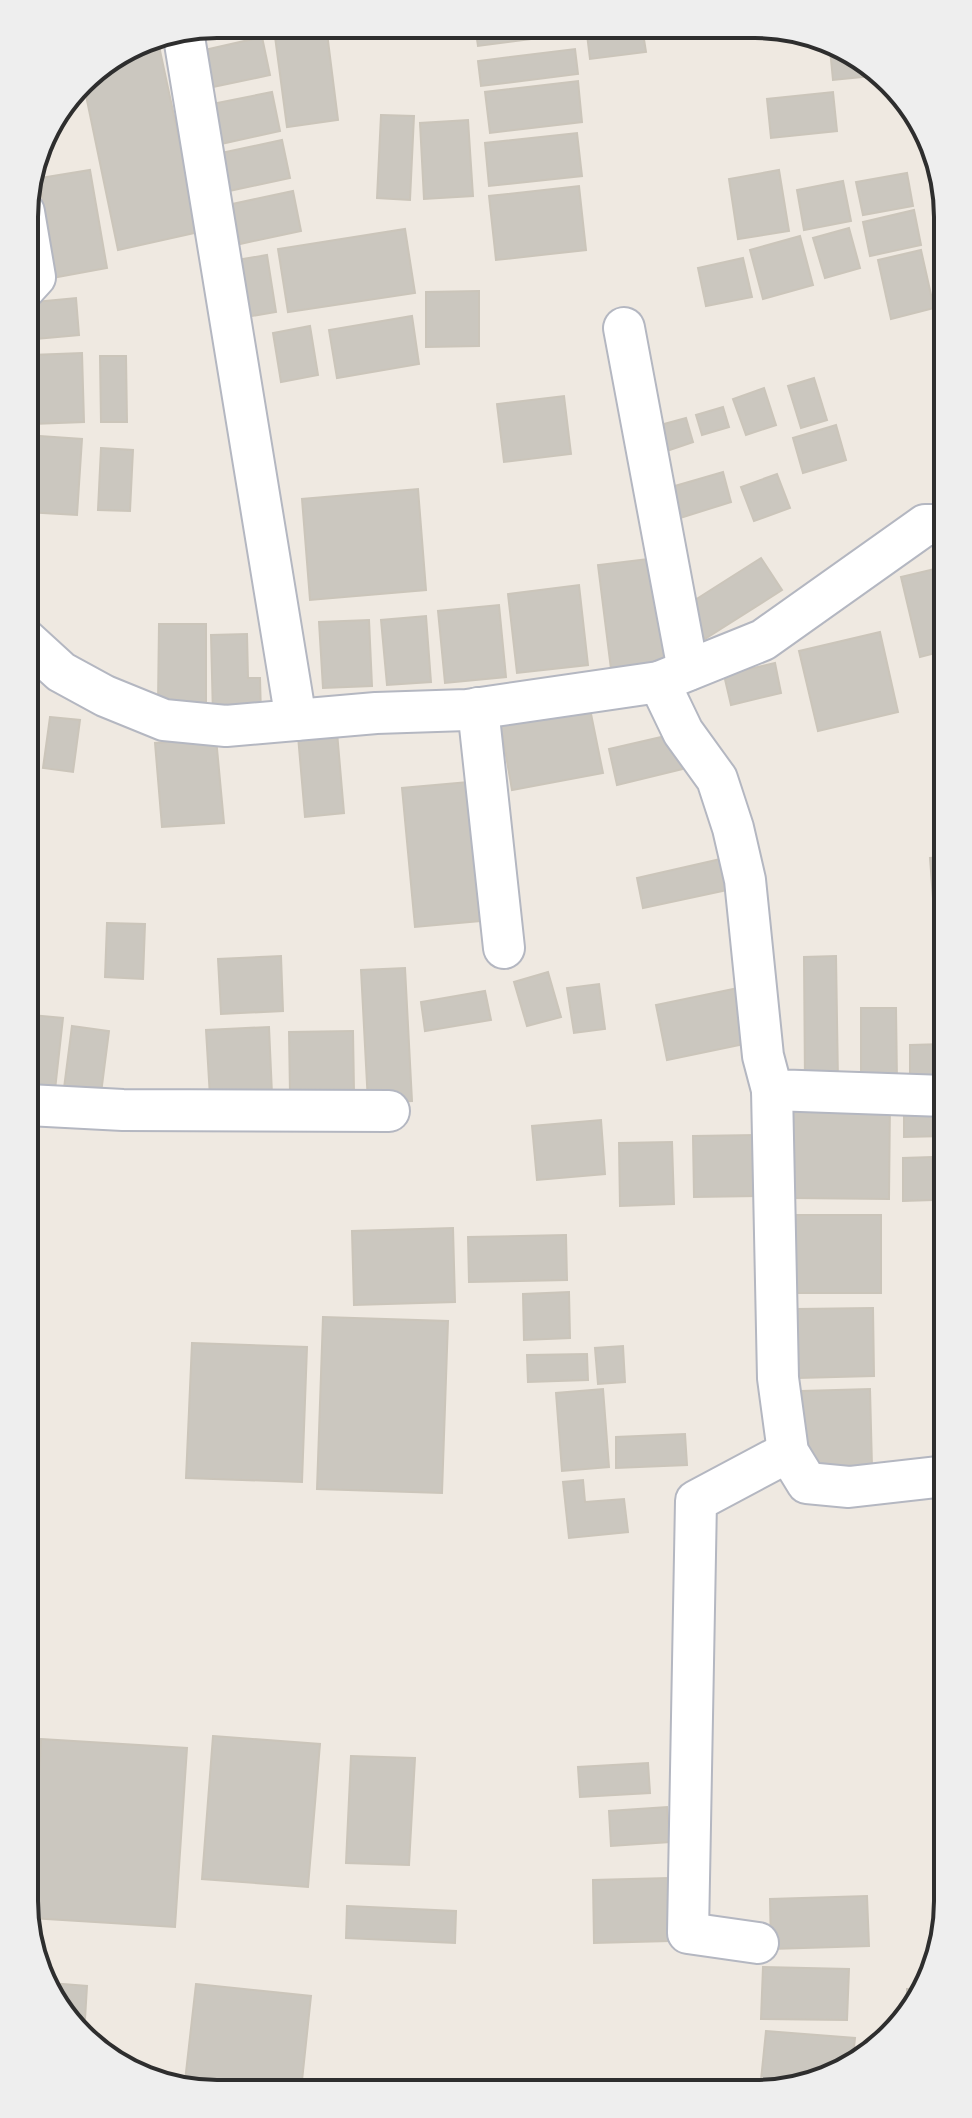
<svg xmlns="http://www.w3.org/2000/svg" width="972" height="2118" font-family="Jost,sans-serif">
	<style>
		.building { fill: #cbc7bf; stroke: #cbc5ba; stroke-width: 2 }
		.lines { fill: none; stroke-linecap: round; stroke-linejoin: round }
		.minor-casing { stroke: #b4b7c1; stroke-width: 44 }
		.minor { stroke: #fff; stroke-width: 40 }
		.rim { fill: none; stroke: #2e2e2e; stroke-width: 4 }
	</style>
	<rect width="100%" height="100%" fill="#efe9e1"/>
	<!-- building -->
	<g class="building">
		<polygon points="298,25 326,25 338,120 287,127 274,29"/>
		<polygon points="475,26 531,26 532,39 478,46"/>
		<polygon points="586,26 642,27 646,52 590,59"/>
		<polygon points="262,37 270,75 208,88 200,51"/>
		<polygon points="159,46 199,232 118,250 83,81 89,72 118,54"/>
		<polygon points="834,48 883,72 884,75 833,80 830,49"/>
		<polygon points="575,49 578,74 481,86 478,61"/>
		<polygon points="578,81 582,122 490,133 485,92"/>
		<polygon points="272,92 280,131 221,144 212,104"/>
		<polygon points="833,92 837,131 771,138 767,99"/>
		<polygon points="381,115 414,116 410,200 377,198"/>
		<polygon points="468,120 473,196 424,199 420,123"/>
		<polygon points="577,133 582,176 489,186 485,143"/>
		<polygon points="282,140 290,178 229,191 221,153"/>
		<polygon points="90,170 107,268 52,278 40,178"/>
		<polygon points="779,170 789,231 738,239 729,179"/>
		<polygon points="907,173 913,206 863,215 856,182"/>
		<polygon points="843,181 851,221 804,230 797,190"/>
		<polygon points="579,186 586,250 496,260 489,196"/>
		<polygon points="293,191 301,231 240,244 232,204"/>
		<polygon points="914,210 921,245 870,256 863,222"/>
		<polygon points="849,228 860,268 825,278 813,238"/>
		<polygon points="405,229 415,293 288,312 278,249"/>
		<polygon points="800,236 813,285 763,299 750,250"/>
		<polygon points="921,250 934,308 891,319 878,260"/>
		<polygon points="267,255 276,312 234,319 225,262"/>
		<polygon points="743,258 752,297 706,306 698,268"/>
		<polygon points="479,291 479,346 426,347 426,292"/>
		<polygon points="76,298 79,335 25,340 25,303"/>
		<polygon points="412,316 419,364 337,378 329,330"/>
		<polygon points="310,326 318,375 281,382 273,333"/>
		<polygon points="82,353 84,422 33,424 31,355"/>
		<polygon points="100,356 126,356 127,422 101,422"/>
		<polygon points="814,378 827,420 801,428 788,386"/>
		<polygon points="764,388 776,425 746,435 733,399"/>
		<polygon points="564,396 571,454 504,462 497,404"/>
		<polygon points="723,407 729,427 702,435 696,415"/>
		<polygon points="686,418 693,442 661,453 653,427"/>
		<polygon points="836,425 846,460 803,473 793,438"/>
		<polygon points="25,435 82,439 77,515 26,512"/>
		<polygon points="101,448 133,450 130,511 98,510"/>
		<polygon points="723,472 731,502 677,519 668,488"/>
		<polygon points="777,474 790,508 754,521 741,487"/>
		<polygon points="418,489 426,590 310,600 302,499"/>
		<polygon points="664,557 676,661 611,669 598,565"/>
		<polygon points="761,558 782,590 705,639 684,607"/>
		<polygon points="943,567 943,651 920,657 901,577"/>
		<polygon points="579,585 588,665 517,673 508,594"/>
		<polygon points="499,605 506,677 445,683 438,611"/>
		<polygon points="426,616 431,682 387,685 381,620"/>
		<polygon points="369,620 372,686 323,688 319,622"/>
		<polygon points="159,624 206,624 206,705 158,704"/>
		<polygon points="880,632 898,712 818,731 799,651"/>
		<polygon points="247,634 248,678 260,678 261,715 213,716 211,635"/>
		<polygon points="775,663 781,693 731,705 724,675"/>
		<polygon points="589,704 603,773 512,790 500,721"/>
		<polygon points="50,717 80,720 73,772 43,768"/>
		<polygon points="337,732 344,813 305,817 298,736"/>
		<polygon points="683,732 691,767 617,785 609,749"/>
		<polygon points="216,738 224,823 162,827 155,743"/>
		<polygon points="468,782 480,921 415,927 402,788"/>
		<polygon points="944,857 944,925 935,925 930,858"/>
		<polygon points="725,858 732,889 643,908 637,878"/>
		<polygon points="107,923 145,924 143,979 105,977"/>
		<polygon points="281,956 283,1011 221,1014 218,959"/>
		<polygon points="836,956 838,1082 805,1083 804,957"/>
		<polygon points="405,968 412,1101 368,1103 361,970"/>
		<polygon points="548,972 561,1017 527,1026 514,982"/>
		<polygon points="599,984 605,1029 574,1033 567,988"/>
		<polygon points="743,987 754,1042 667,1060 656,1005"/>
		<polygon points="485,991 491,1020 425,1031 421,1002"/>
		<polygon points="861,1008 896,1008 897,1083 861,1083"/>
		<polygon points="31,1015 63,1018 54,1099 28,1096"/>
		<polygon points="72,1026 109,1031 100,1101 63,1096"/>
		<polygon points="269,1027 272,1094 210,1097 206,1030"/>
		<polygon points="353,1031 354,1092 290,1093 289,1032"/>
		<polygon points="944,1044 945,1084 910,1084 910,1045"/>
		<polygon points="792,1101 890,1101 889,1199 792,1198"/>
		<polygon points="945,1106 945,1136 904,1137 904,1107"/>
		<polygon points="601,1120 605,1174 537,1180 532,1126"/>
		<polygon points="757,1135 758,1196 694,1197 693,1136"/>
		<polygon points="672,1142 674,1204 620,1206 619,1143"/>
		<polygon points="932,1157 933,1200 903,1201 903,1158"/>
		<rect x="796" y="1215" width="85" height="78"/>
		<polygon points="453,1228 455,1302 354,1305 352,1231"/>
		<polygon points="566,1235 567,1280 469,1282 468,1237"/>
		<polygon points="569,1292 570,1338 524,1340 523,1294"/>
		<polygon points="873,1308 874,1376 798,1378 797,1309"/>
		<polygon points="323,1317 448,1321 442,1493 317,1489"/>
		<polygon points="192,1343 307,1347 302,1482 186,1478"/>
		<polygon points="623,1346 625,1382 598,1384 595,1348"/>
		<polygon points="587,1354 588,1380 528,1382 527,1355"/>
		<polygon points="603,1389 609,1467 562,1471 556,1393"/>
		<polygon points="870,1389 872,1467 804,1469 802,1391"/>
		<polygon points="685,1434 687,1465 616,1468 616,1437"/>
		<polygon points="583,1480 585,1502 624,1499 628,1532 569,1538 563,1482"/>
		<polygon points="213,1736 320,1744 308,1887 202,1879"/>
		<polygon points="41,1739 187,1748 175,1927 31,1918"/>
		<polygon points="351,1756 415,1758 409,1865 346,1863"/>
		<polygon points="648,1763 650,1793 580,1797 578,1767"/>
		<polygon points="667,1807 670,1842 611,1846 609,1811"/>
		<polygon points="669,1878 670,1941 594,1943 593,1880"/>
		<polygon points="867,1896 869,1946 771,1949 770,1899"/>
		<polygon points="347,1906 456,1911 455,1943 346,1938"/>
		<polygon points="763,1967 849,1969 847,2020 761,2019"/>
		<polygon points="50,1983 87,1986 84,2036"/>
		<polygon points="196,1984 311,1996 301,2090 184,2090"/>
		<polygon points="907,1989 919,1989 907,2019"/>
		<polygon points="766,2031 855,2038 852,2066 813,2084 761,2080"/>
	</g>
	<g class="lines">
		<defs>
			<g id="minor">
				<polyline points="183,31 296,720"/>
				<polyline points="24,212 35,277 25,288"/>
				<polyline points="624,328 688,670"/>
				<polyline points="26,640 61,672 105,696 164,720 226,726 376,713 467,710 659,682 763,640 925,525 943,525"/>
				<polyline points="659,682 683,732 717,779 733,828 745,880 763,1056 772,1090 945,1096"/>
				<polyline points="478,708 504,948"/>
				<polyline points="772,1090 778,1378 788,1452 807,1483 849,1487 946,1476"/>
				<polyline points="28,1105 123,1110 389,1111"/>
				<polyline points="758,1943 688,1933 696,1501 788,1452"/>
			</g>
		</defs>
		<!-- minor casing -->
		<use href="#minor" class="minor-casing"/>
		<!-- minor -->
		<use href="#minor" class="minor"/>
	</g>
	<!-- crop -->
	<path d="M0 0H972V2118H0ZM217 38H755A179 179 0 0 1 934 217V1901A179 179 0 0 1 755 2080H217A179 179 0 0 1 38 1901V217A179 179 0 0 1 217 38Z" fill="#eee" fill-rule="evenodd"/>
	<path class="rim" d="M217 38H755A179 179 0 0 1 934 217V1901A179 179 0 0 1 755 2080H217A179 179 0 0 1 38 1901V217A179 179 0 0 1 217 38Z"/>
</svg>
